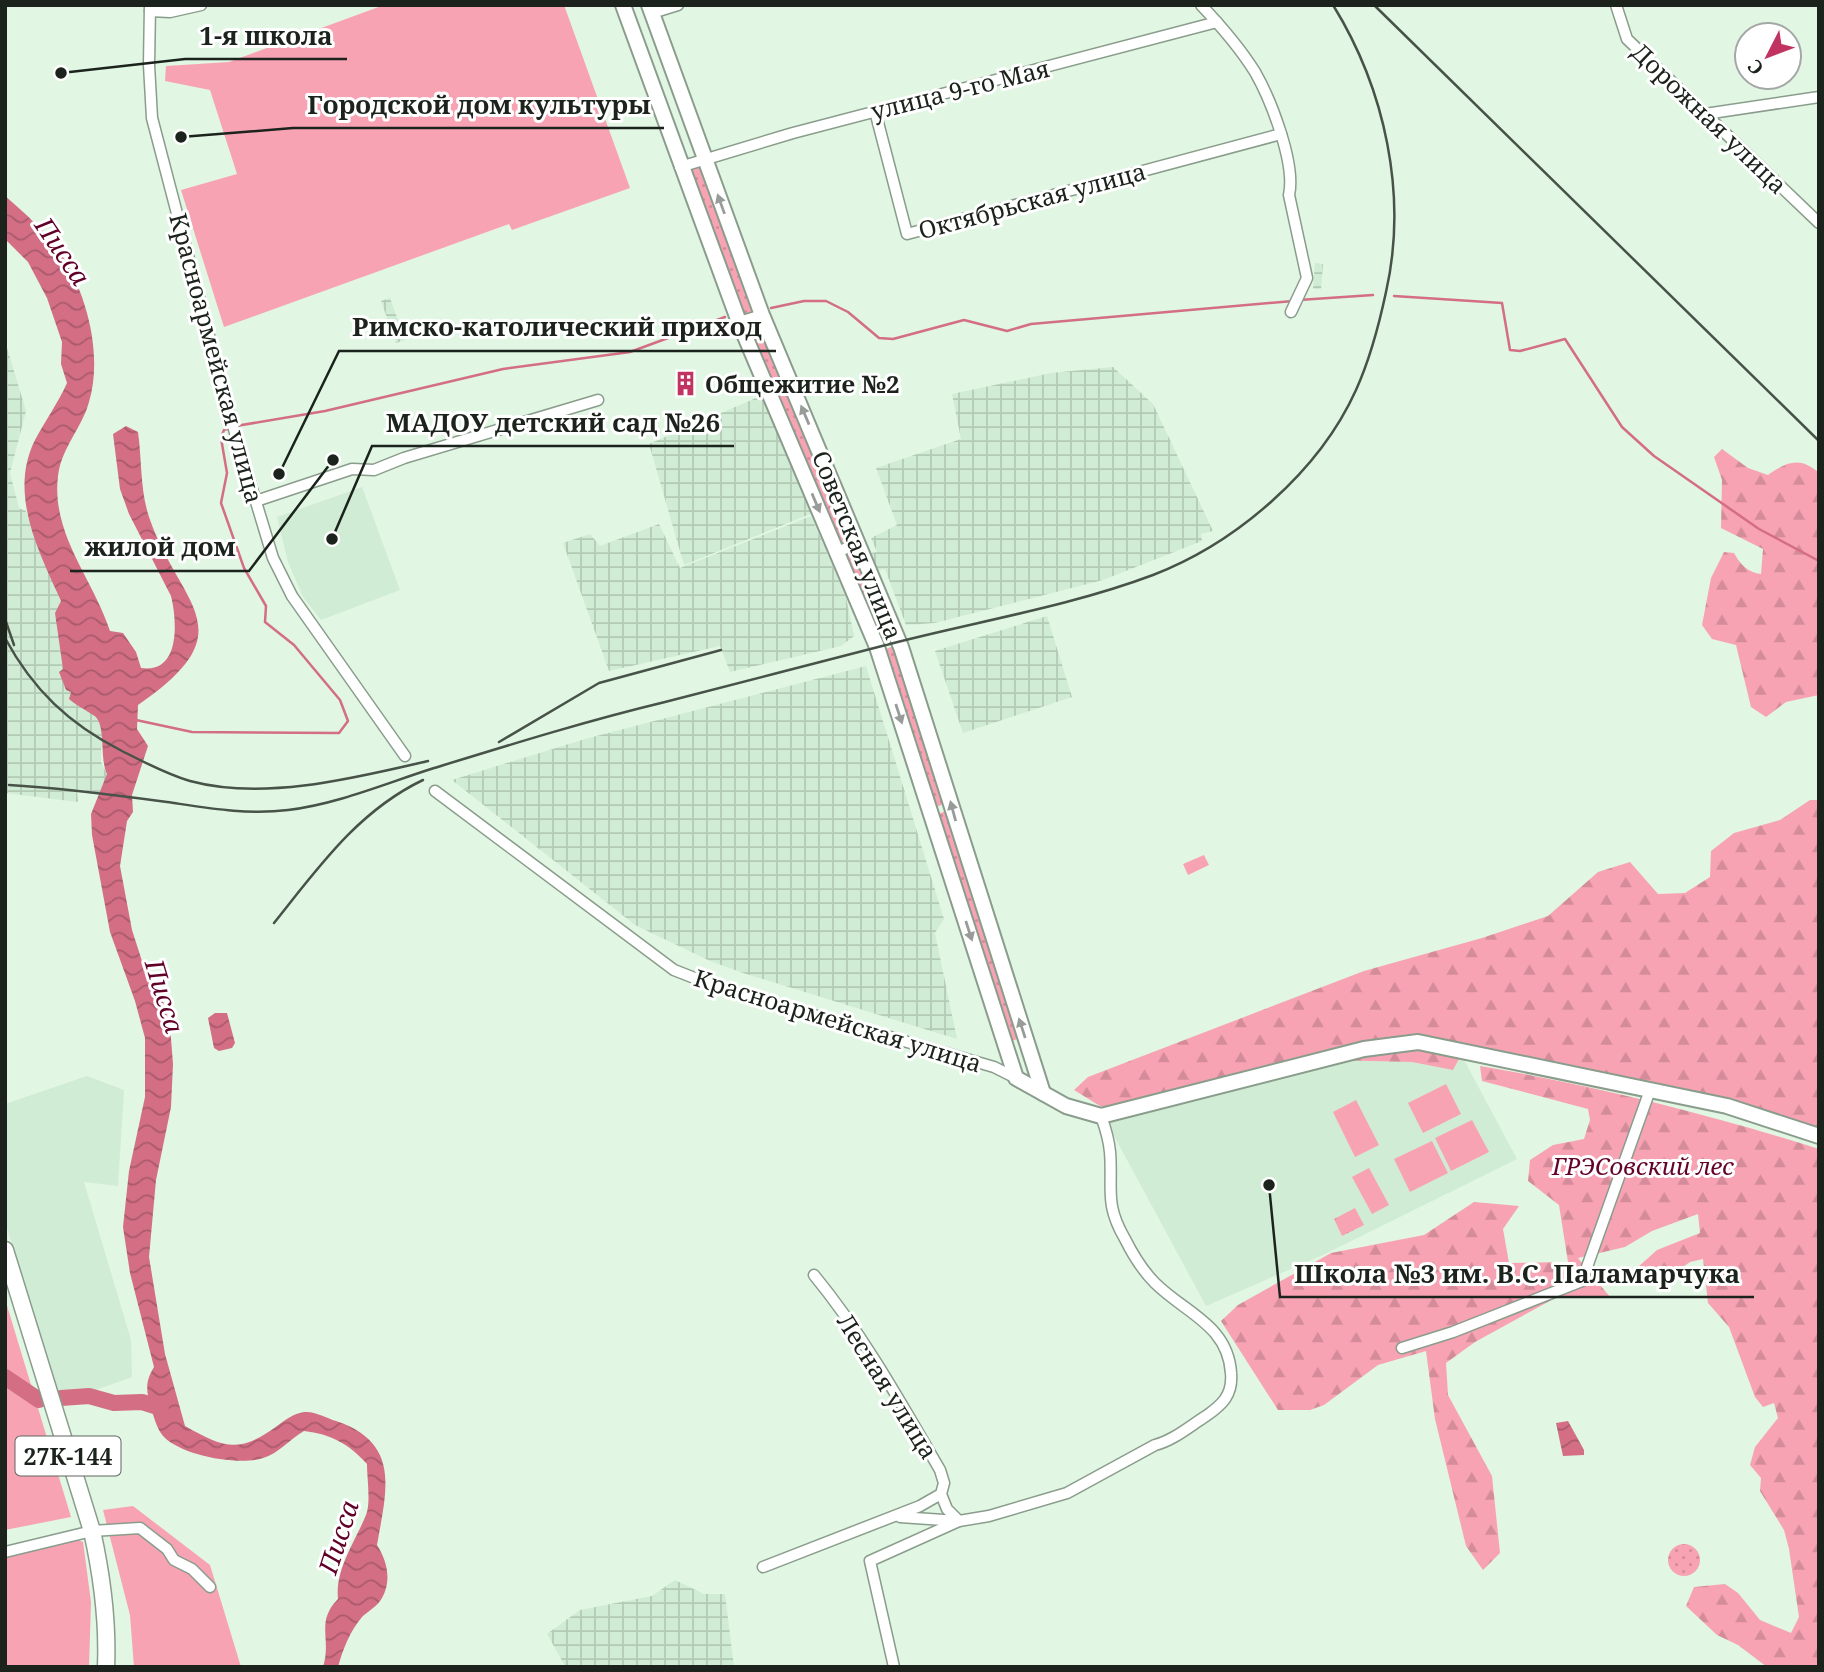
<svg xmlns="http://www.w3.org/2000/svg" width="1824" height="1672" font-family="'Noto Serif',serif">
	<style>
		.built { fill: #d1ecd4 }
		.industrial { fill: url(#industrial-grid) }
		.grass { fill: url(#grass-dots) }
		.forest { fill: url(#forest-firs) }
		.park { fill: url(#park-tufts) }
		.garden { fill: #f8a3b4 }
		.water { fill: url(#water-waves) }
		.lines { fill: none; stroke-linecap: round; stroke-linejoin: round }
		.stream { stroke: #d36e85; stroke-width: 2.5 }
		.river { stroke: #d36e85; stroke-width: 16 }
		.street-casing { stroke: #8a9d8c; stroke-width: 13 }
		.secondary-casing { stroke: #8a9d8c; stroke-width: 18 }
		.primary-casing { stroke: #8a9d8c; stroke-width: 19 }
		.street { stroke: #fff; stroke-width: 10 }
		.secondary { stroke: #fff; stroke-width: 14 }
		.primary { stroke: #fff; stroke-width: 16 }
		.rail { stroke: #475248; stroke-width: 2.5 }
		.oneway { fill: #989c99 }
		.labels { text-anchor: middle; dominant-baseline: central; stroke-width: 6; stroke-linejoin: round; paint-order: stroke }
		.shield { fill: #fff; stroke: #5f6560; stroke-width: 2 }
		.shield-label { font-size: 23px; font-weight: bold; fill: #1b231c }
		.street-label { font-size: 24px; fill: #1b231c; stroke: #fff }
		.poi-label { font-size: 24px; font-weight: bold; fill: #1b231c; stroke: #fff; text-anchor: start }
		.park-label { font-size: 24px; font-style: italic; fill: #640329; stroke: #fff }
		.water-label { font-size: 26px; font-style: italic; fill: #610027; stroke: #fff }
		.leader { fill: none; stroke: #1b231c; stroke-width: 2.5 }
		.callout-dot { fill: #1b231c; stroke: #fff; stroke-width: 2.5 }
		.callout-label { font-size: 26px; text-anchor: middle; font-weight: bold; fill: #1b231c; stroke: #fff; stroke-width: 6; stroke-linejoin: round; paint-order: stroke }
	</style>
	<defs>
		<pattern id="industrial-grid" width="8" height="8" patternUnits="userSpaceOnUse" patternTransform="scale(1.75)"><rect width="8" height="8" fill="#d1ecd4"/><path d="M0 4h8M4 0v8" fill="none" stroke="#b3cab5"/></pattern>
		<pattern id="grass-dots" width="8" height="8" patternUnits="userSpaceOnUse" patternTransform="scale(1.75)"><rect width="8" height="8" fill="#f8a3b4"/><path d="M2 2h.1M6 6h.1" fill="none" stroke="#d48c9a" stroke-width="1.8" stroke-linecap="round"/></pattern>
		<pattern id="forest-firs" width="22" height="20" patternUnits="userSpaceOnUse" patternTransform="scale(1.75)"><rect width="22" height="20" fill="#f8a3b4"/><path d="M5 1l3.5 6h-7zM16 11l3.5 6h-7z" fill="#d48c9a"/></pattern>
		<pattern id="park-tufts" width="24" height="20" patternUnits="userSpaceOnUse" patternTransform="scale(1.75)"><rect width="24" height="20" fill="#f8a3b4"/><path d="M3 7l-1-3M5 7V3M7 7l1-3M15 17l-1-3M17 17v-4M19 17l1-3" fill="none" stroke="#d48c9a"/></pattern>
		<pattern id="water-waves" width="16" height="10" patternUnits="userSpaceOnUse" patternTransform="scale(1.75)"><rect width="16" height="10" fill="#d36e85"/><path d="M0 5q4-4 8 0t8 0" fill="none" stroke="#aa5a6c"/></pattern>
	</defs>
	<rect width="100%" height="100%" fill="#e1f6e3"/>
	<!-- built -->
	<g class="built">
		<polygon points="362,487 400,590 321,620 303,597 288,562 277,517"/>
		<polygon points="1360,1055 1463,1058 1517,1159 1323,1255 1206,1306 1106,1121"/>
		<polygon points="87,1076 124,1090 118,1186 84,1182 131,1340 132,1377 59,1403 5,1221 5,1104"/>
	</g>
	<!-- industrial -->
	<g class="industrial">
		<polygon points="1315,263 1323,264 1321,289 1313,289"/>
		<polygon points="390,298 405,340 396,343 381,301"/>
		<polygon points="5,341 26,411 10,473 19,508 26,511 61,602 63,669 59,672 71,692 97,717 104,733 101,750 101,762 107,774 104,785 100,793 77,789 78,802 5,793"/>
		<polygon points="1113,367 1153,404 1213,531 1201,534 1202,541 1103,580 935,623 906,625 885,569 877,571 870,553 877,552 871,538 897,525 876,468 961,439 952,394 1051,373"/>
		<polygon points="763,395 813,513 684,565 649,444"/>
		<polygon points="811,516 846,597 854,636 841,646 730,672 720,646 609,671 563,543 590,534 600,546 659,524 680,568"/>
		<polygon points="1047,616 1072,697 963,733 935,651"/>
		<polygon points="866,666 944,919 935,933 957,1039 743,973 710,961 635,925 452,780 585,739"/>
		<polygon points="675,1580 704,1594 725,1594 734,1667 565,1666 547,1634 580,1610 652,1596"/>
	</g>
	<!-- grass -->
	<g class="grass">
		<polygon points="702,164 757,313 742,318 686,170"/>
		<polygon points="759,317 853,541 841,547 745,323"/>
		<polygon points="856,548 891,636 878,639 844,554"/>
		<polygon points="894,646 946,803 934,808 883,650"/>
		<polygon points="948,810 1020,1038 1009,1042 936,815"/>
		<circle cx="1684" cy="1560" r="16"/>
	</g>
	<!-- forest -->
	<g class="forest">
		<path d="M1722,449L1748,468L1768,475C1786,462 1800,456 1819,473V695L1786,702L1766,717L1751,707L1736,645L1712,639L1702,625L1711,578L1724,552L1734,553C1740,564 1748,573 1761,574L1763,549L1721,528L1722,480L1714,457Z"/>
		<polygon points="1810,800 1819,800 1819,1131 1688,1090 1465,1048 1453,1070 1412,1062 1329,1060 1124,1113 1100,1106 1074,1090 1088,1077 1364,971 1482,938 1548,916 1598,872 1630,862 1658,894 1685,893 1710,877 1711,851 1734,833 1780,820"/>
		<path d="M1480,1066C1597,1086 1705,1113 1819,1149V1667H1767L1738,1645L1717,1635L1686,1606L1694,1587L1725,1584L1738,1593L1760,1620L1791,1633L1799,1617L1789,1549L1784,1530L1760,1491L1761,1478L1750,1465L1755,1447L1778,1418L1774,1403L1763,1407L1755,1397L1729,1327L1708,1303L1703,1259L1690,1262L1670,1276L1645,1278L1638,1267L1657,1250L1700,1233L1698,1214L1652,1231L1625,1247L1578,1258L1610,1297H1557L1475,1342L1446,1363L1448,1395L1492,1476L1500,1553L1483,1570L1466,1546L1435,1419L1426,1351L1378,1365L1324,1405L1310,1410H1278L1221,1321L1238,1305L1331,1253L1424,1235L1474,1202L1519,1206L1503,1229L1509,1263L1568,1262L1559,1205L1528,1181L1530,1160L1553,1145L1584,1139L1590,1120L1588,1109L1482,1081Z"/>
	</g>
	<!-- park -->
	<polygon class="park" points="1355,1208 1364,1225 1342,1236 1334,1219"/>
	<!-- garden -->
	<g class="garden">
		<polygon points="384,5 564,5 630,188 512,230 509,224 224,327 181,190 237,174 210,90 165,81 166,66 229,62"/>
		<polygon points="1204,855 1209,865 1188,875 1183,864"/>
		<polygon points="1446,1084 1461,1114 1423,1133 1408,1103"/>
		<polygon points="1356,1100 1379,1145 1355,1157 1333,1112"/>
		<polygon points="1472,1120 1489,1152 1451,1171 1435,1138"/>
		<polygon points="1432,1141 1448,1173 1410,1192 1394,1159"/>
		<polygon points="1369,1168 1389,1205 1372,1214 1352,1177"/>
		<polygon points="5,1299 71,1517 5,1530"/>
		<polygon points="133,1506 210,1565 241,1667 134,1667 130,1615 103,1510"/>
		<polygon points="68,1536 83,1542 91,1602 89,1667 5,1667 5,1548"/>
	</g>
	<!-- water -->
	<g class="water">
		<path d="M5,196C25,213 46,232 61,254C87,294 103,355 89,402C82,428 61,448 58,476C51,534 93,579 110,631L123,633L136,652L141,668C181,674 177,620 171,596L129,514L120,489L113,434L126,426L138,432C142,460 140,490 149,517C179,606 249,629 138,705L137,729L148,746L132,795L133,812L127,821L120,866L132,930L142,961L162,997L170,1026L173,1064L171,1107L156,1180L149,1257L165,1354L185,1426C224,1448 239,1454 277,1426C285,1420 294,1413 305,1412C314,1411 327,1418 336,1421C402,1443 386,1492 377,1545C387,1561 392,1580 382,1598C378,1606 368,1611 362,1617C350,1631 343,1649 338,1667H323C332,1639 315,1622 338,1599C335,1569 355,1542 366,1515C371,1503 367,1478 367,1464C349,1444 331,1434 304,1431C290,1439 278,1454 263,1458C239,1466 183,1456 164,1437C157,1430 154,1417 151,1408C146,1390 145,1382 154,1367L130,1273L123,1227L129,1171L145,1097V1038L135,1001L110,932L92,835L91,814L107,774C99,758 107,722 93,715C86,710 77,706 69,699L71,692L66,690L59,672L63,669L55,613L61,601C39,552 8,494 35,440C45,421 58,403 67,383L61,364L62,342L47,298L28,262L5,239Z"/>
		<polygon points="215,1013 227,1013 235,1043 232,1048 219,1051 214,1048 208,1018"/>
		<polygon points="1568,1421 1584,1450 1584,1455 1563,1456 1556,1423"/>
	</g>
	<g class="lines">
		<!-- stream -->
		<g class="stream">
			<polyline points="1394,296 1502,303 1510,350 1520,351 1565,339 1622,427 1654,456 1759,529 1819,561"/>
			<polyline points="1299,300 1373,295"/>
			<polyline points="771,308 804,301 826,301 848,312 879,338 893,339 964,320 1007,331 1031,324 1293,301"/>
			<polyline points="236,426 325,411 503,369 630,352 725,317"/>
			<polyline points="136,720 192,732 339,733 348,721 340,700 294,645 265,622 266,606 244,568 221,503 227,473 221,438 224,430 230,428"/>
		</g>
		<!-- river -->
		<g class="river">
			<polyline points="5,1377 39,1400"/>
			<polyline points="61,1398 89,1396 114,1403 142,1402 161,1408"/>
		</g>
		<defs>
			<g id="street">
				<polyline points="150,5 149,65 152,118 230,416 273,558 292,596 405,756"/>
				<path d="M1201,5C1220,25 1240,48 1255,72C1271,100 1296,164 1289,195L1307,278L1291,312"/>
				<polyline points="1616,5 1627,39 1819,223"/>
				<polyline points="150,11 170,12 201,5"/>
				<polyline points="652,13 678,5"/>
				<polyline points="875,111 907,234 1281,134"/>
				<polyline points="1705,114 1819,97"/>
				<polyline points="680,167 793,133 1217,22"/>
				<polyline points="739,322 762,315"/>
				<polyline points="256,501 352,469 374,470 404,458 598,400"/>
				<polyline points="838,552 857,543"/>
				<polyline points="435,791 674,970 720,988 994,1067 1016,1078"/>
				<polyline points="1402,1348 1453,1332 1582,1281 1650,1090"/>
				<polyline points="941,1494 947,1509 959,1521"/>
				<polyline points="900,1517 958,1521"/>
				<polyline points="5,1552 92,1531 140,1528 167,1549 174,1560 192,1569 210,1587"/>
				<path d="M763,1567L920,1506L941,1494L944,1483L940,1470C901,1403 864,1336 814,1275"/>
				<path d="M894,1667L870,1561L959,1521L989,1516L1067,1493L1155,1445C1174,1440 1190,1426 1206,1416C1222,1405 1233,1395 1231,1373C1228,1325 1185,1313 1155,1283C1143,1271 1133,1255 1125,1239C1104,1203 1113,1189 1110,1152C1109,1140 1105,1127 1101,1116"/>
			</g>
			<g id="secondary">
				<polyline points="623,5 739,322 877,647 1016,1078 1066,1106 1101,1116 1364,1049 1418,1042 1727,1106 1819,1136"/>
				<polyline points="649,5 762,315 901,647 1043,1093"/>
			</g>
			<path id="primary" d="M5,1250L92,1531C102,1576 108,1621 106,1667"/>
		</defs>
		<!-- street casing -->
		<use href="#street" class="street-casing"/>
		<!-- secondary casing -->
		<use href="#secondary" class="secondary-casing"/>
		<!-- primary casing -->
		<use href="#primary" class="primary-casing"/>
		<!-- street -->
		<use href="#street" class="street"/>
		<!-- secondary -->
		<use href="#secondary" class="secondary"/>
		<!-- primary -->
		<use href="#primary" class="primary"/>
		<!-- rail -->
		<g class="rail">
			<polyline points="1374,5 1819,441"/>
			<polyline points="5,619 14,645"/>
			<path d="M5,638C33,690 69,724 122,751C144,762 166,774 190,781C264,801 355,778 428,761"/>
			<polyline points="499,742 599,683 721,650"/>
			<path d="M9,785C62,788 115,795 167,802C208,808 246,815 288,810C337,804 384,784 431,769C509,745 586,721 665,702C737,683 810,665 882,646C972,622 1065,608 1153,575C1236,543 1319,472 1356,390C1370,359 1379,325 1386,292C1408,195 1385,89 1333,5"/>
			<path d="M274,923C318,868 358,811 423,780"/>
		</g>
	</g>
	<!-- one-way arrows -->
	<defs><path id="oneway-solid" d="M-6-.8H1V-3.2L6.5 0L1 3.2V.8H-6Z" transform="scale(1.75)"/></defs>
	<g class="oneway">
		<use href="#oneway-solid" transform="translate(721 204) rotate(-110)"/>
		<use href="#oneway-solid" transform="translate(805 415) rotate(-113)"/>
		<use href="#oneway-solid" transform="translate(816 503) rotate(67)"/>
		<use href="#oneway-solid" transform="translate(899 714) rotate(72)"/>
		<use href="#oneway-solid" transform="translate(953 811) rotate(-105)"/>
		<use href="#oneway-solid" transform="translate(969 931) rotate(72)"/>
		<use href="#oneway-solid" transform="translate(1022 1028) rotate(-108)"/>
	</g>
	<!-- icons -->
	<defs>
		<symbol id="building-bare" viewBox="-9 -9 18 18"><path d="M-4-6H4V6H1V3H-1V6H-4ZM-2.5-4.3h1.7v1.8h-1.7ZM.8-4.3h1.7v1.8H.8ZM-2.5-1h1.7V.8h-1.7ZM.8-1h1.7V.8H.8Z" fill="#c13360" stroke="#fff" stroke-width="2.5" paint-order="stroke"/></symbol>
	</defs>
	<g fill-rule="evenodd">
		<use href="#building-bare" x="668" y="366" width="35" height="35"/>
	</g>
	<g class="labels">
		<!-- shield labels -->
		<rect class="shield" x="15.5" y="1436.5" width="105" height="39" rx="5"/>
		<g class="shield-label">
			<text x="68" y="1456">27К-144</text>
		</g>
		<!-- street labels -->
		<g class="street-label">
			<text transform="translate(960 89) rotate(-14)">улица 9-го Мая</text>
			<text transform="translate(1710 118) rotate(44)">Дорожная улица</text>
			<text transform="translate(1032 200) rotate(-15)">Октябрьская улица</text>
			<text transform="translate(217 358) rotate(75)">Красноармейская улица</text>
			<text transform="translate(858 545) rotate(68)">Советская улица</text>
			<text transform="translate(838 1020) rotate(17)">Красноармейская улица</text>
			<text transform="translate(888 1386) rotate(58)">Лесная улица</text>
		</g>
		<!-- poi labels -->
		<g class="poi-label">
			<text x="705" y="383">Общежитие №2</text>
		</g>
		<!-- park labels -->
		<g class="park-label">
			<text x="1643" y="1165">ГРЭСовский лес</text>
		</g>
		<!-- water labels -->
		<g class="water-label">
			<text transform="translate(63 251) rotate(56)">Писса</text>
			<text transform="translate(165 996) rotate(73)">Писса</text>
			<text transform="translate(338 1537) rotate(-72)">Писса</text>
		</g>
	</g>
	<!-- callouts -->
	<path class="leader" d="M61 73L185 59H347M181 137L293 128H664M279 474L339 351H776M332 539L372 446H734M333 460L249 571H70M1269 1185L1280 1297H1754"/>
	<g class="callout-dot">
		<circle cx="61" cy="73" r="7"/>
		<circle cx="181" cy="137" r="7"/>
		<circle cx="279" cy="474" r="7"/>
		<circle cx="332" cy="539" r="7"/>
		<circle cx="333" cy="460" r="7"/>
		<circle cx="1269" cy="1185" r="7"/>
	</g>
	<g class="callout-label">
		<text x="266" y="45">1-я школа</text>
		<text x="479" y="114">Городской дом культуры</text>
		<text x="557" y="336">Римско-католический приход</text>
		<text x="553" y="432">МАДОУ детский сад №26</text>
		<text x="160" y="556">жилой дом</text>
		<text x="1517" y="1283">Школа №3 им. В.С. Паламарчука</text>
	</g>
	<!-- border -->
	<rect width="1824" height="1672" fill="none" stroke="#1b231c" stroke-width="14"/>
	<!-- north arrow -->
	<g transform="translate(1768 56) rotate(228)"><circle r="33" fill="#ffffff" stroke="#a4a7a4" stroke-width="2"/>
	<path d="M0-5L12 26L0 18L-12 26Z" fill="#c13360"/>
	<text y="-10" font-size="19" font-weight="bold" text-anchor="middle" fill="#1b231c">С</text>
	</g>
</svg>
